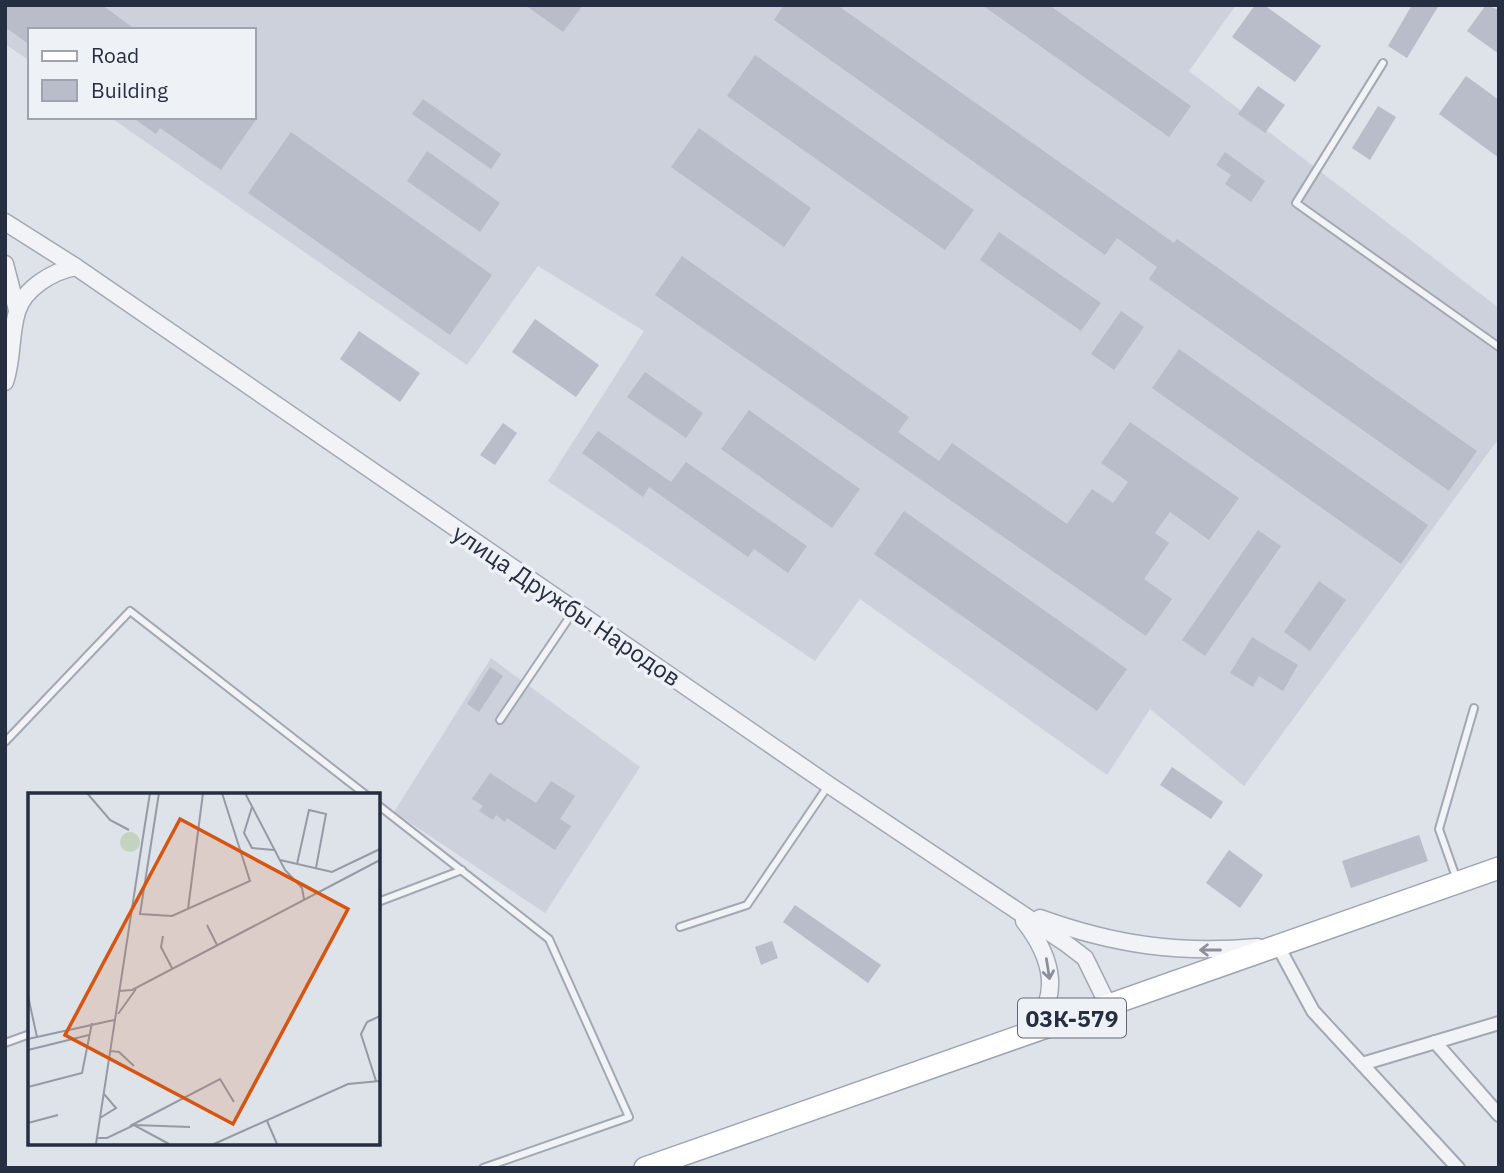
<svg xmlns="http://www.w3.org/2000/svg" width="1504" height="1173" font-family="'IBM Plex Sans',sans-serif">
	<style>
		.built { fill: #ccd1db }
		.building { fill: #b8bdc9 }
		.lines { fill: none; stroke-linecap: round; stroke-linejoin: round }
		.service-casing { stroke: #a3a8b3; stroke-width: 10 }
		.minor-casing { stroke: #a3a8b3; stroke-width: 16 }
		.tertiary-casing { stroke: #a3a8b3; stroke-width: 19 }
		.primary-casing { stroke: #9da5b5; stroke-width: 24 }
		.service { stroke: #f1f3f7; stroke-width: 6 }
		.minor { stroke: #f1f3f7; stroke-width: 12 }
		.tertiary { stroke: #f1f3f7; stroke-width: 16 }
		.primary { stroke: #fff; stroke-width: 21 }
		.oneway { stroke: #8c909c }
		.labels { text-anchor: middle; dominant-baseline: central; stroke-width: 7; stroke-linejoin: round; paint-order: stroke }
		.shield { fill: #eef1f6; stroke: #626877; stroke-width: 2 }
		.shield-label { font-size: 23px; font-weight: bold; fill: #262e41 }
		.street-label { font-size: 24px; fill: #262e41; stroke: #eef1f6 }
		.inset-road { fill: none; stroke: #949aa6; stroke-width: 2 }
		.view { fill: #d55511; fill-opacity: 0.15; stroke: #d55511; stroke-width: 3.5 }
		.inset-edge { fill: none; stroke: #262e41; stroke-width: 3.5 }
	</style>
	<rect width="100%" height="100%" fill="#dee2e9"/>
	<!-- built -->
	<g class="built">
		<polygon points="5,5 1236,5 1189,71 1499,308 1499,438 1244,786 1150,709 1107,775 860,599 815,661 548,481 644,331 538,266 467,365 110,117 254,117 254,30 30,30 30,61 5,44"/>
		<polygon points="491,658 640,767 545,913 394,812"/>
	</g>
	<!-- building -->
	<g class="building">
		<polygon points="5,5 102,5 136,30 30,30 30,45 5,27"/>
		<polygon points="525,5 583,5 563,32"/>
		<polygon points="784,5 837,5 1174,243 1177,239 1477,451 1449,491 1149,279 1157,267 1117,238 1105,255 774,20"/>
		<polygon points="982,5 1049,5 1191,106 1169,137"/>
		<polygon points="1255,5 1264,5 1321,46 1295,82 1232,37"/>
		<polygon points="1412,5 1439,5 1407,58 1388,46"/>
		<polygon points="1486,5 1499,10 1499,54 1467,31"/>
		<polygon points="755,55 974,210 945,250 727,96"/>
		<polygon points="1466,76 1499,100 1499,158 1439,114"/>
		<polygon points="1258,86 1285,105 1265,133 1238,114"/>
		<polygon points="423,99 501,154 491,169 412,114"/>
		<polygon points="1378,106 1396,117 1370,160 1352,148"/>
		<polygon points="132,117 258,117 221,170 160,128 156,134"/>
		<polygon points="699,128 811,208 784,247 671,167"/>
		<polygon points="291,132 492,275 450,335 248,193"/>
		<polygon points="427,151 500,203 480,232 407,181"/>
		<polygon points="1225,152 1265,181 1251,202 1225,184 1231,175 1216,165"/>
		<polygon points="999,232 1101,303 1081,331 980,260"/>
		<polygon points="682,256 909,417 898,432 939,461 952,443 1067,524 1092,489 1113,503 1128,482 1101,463 1130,422 1239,498 1209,540 1170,512 1155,533 1169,543 1144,579 1172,599 1146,636 655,295"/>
		<polygon points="1121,311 1144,327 1114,370 1091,354"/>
		<polygon points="535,319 599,365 576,397 512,352"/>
		<polygon points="359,331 420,373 400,402 340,359"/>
		<polygon points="1179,349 1428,525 1401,564 1152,388"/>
		<polygon points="645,372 703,413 686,438 627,397"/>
		<polygon points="749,410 860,489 832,528 721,449"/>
		<polygon points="503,423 517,433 495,465 480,455"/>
		<polygon points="598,431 671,482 686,462 807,546 788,573 754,549 748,557 649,487 643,497 582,453"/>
		<polygon points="904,511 1127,669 1097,711 874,554"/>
		<polygon points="1258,530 1281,546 1205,656 1182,640"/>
		<polygon points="1319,581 1346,600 1310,651 1284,632"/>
		<polygon points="1252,637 1298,665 1283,691 1259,676 1253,687 1230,673"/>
		<polygon points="490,667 503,676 479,712 467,704"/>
		<polygon points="1172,767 1223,802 1211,819 1160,785"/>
		<polygon points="490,773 536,803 551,781 575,796 560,819 571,826 555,850 507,818 505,822 496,815 493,820 479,811 483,806 472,799"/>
		<polygon points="1419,835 1428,861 1351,888 1342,861"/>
		<polygon points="1229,850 1263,875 1240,908 1206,883"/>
		<polygon points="795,905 881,965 868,983 783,922"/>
		<polygon points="772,941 778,958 761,965 755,947"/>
	</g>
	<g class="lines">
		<defs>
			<g id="service">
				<polyline points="1383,63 1296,203 1499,347"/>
				<polyline points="500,720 573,612"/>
				<polyline points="5,742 130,611 366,795"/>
				<polyline points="378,805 549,939 629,1117 483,1168"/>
				<polyline points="1457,880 1439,829 1474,708"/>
				<polyline points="378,902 462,870"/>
				<polyline points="680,927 747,905 828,786"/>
				<polyline points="5,1043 30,1034"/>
			</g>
			<g id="minor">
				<polyline points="1278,946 1313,1011 1458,1168"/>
				<polyline points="1435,1042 1499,1115"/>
				<polyline points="1362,1064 1499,1023"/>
			</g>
			<g id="tertiary">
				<polyline points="5,222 76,267 829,785 1064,942 1085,958 1108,1005"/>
				<polyline points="5,264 17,310"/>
				<path d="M5,382C13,359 10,335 17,312C24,288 53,271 76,267"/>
				<path d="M1040,918C1115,945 1179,954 1258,947"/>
				<path d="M1024,1033C1065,1000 1052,957 1024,921"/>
			</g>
			<polyline id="primary" points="645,1168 1499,868"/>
		</defs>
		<!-- service casing -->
		<use href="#service" class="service-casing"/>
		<!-- minor casing -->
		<use href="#minor" class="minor-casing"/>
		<!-- tertiary casing -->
		<use href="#tertiary" class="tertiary-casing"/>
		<!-- primary casing -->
		<use href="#primary" class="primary-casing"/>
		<!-- service -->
		<use href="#service" class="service"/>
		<!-- minor -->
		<use href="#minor" class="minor"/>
		<!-- tertiary -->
		<use href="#tertiary" class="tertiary"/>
		<!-- primary -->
		<use href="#primary" class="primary"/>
	</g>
	<!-- one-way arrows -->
	<defs><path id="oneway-shaft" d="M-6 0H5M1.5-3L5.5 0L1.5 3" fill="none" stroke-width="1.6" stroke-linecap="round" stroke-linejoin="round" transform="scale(1.75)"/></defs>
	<g class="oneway">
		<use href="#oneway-shaft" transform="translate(1210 950) rotate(-180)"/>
		<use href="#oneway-shaft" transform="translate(1048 969) rotate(81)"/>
	</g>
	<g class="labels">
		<!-- shield labels -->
		<rect class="shield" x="1018" y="998.5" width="108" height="39" rx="5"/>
		<g class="shield-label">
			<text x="1072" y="1018">03К-579</text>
		</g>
		<!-- street labels -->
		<g class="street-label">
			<text transform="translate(567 605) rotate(34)">улица Дружбы Народов</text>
		</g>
	</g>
	<!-- overview -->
	<g transform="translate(28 793)">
		<rect width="352" height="352" fill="#dee2e9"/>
		<path d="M92 49a10 10 0 1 1 20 0a10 10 0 1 1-20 0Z" fill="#c3d3bf"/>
		<path class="inset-road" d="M59,0L82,27L101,37M131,0L112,121L144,123L222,88L194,0M217,0L257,77L274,95L276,106M224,14L216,40L224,55L246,57M114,50L122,0M252,67L304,79L352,56M269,71L281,17L298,21L288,75M160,116L175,0M179,132L189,152M135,143L133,154L144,175M91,198L104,197L352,67M0,203L9,244M90,221L108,196M0,246L86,227M0,257L61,242M83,258L91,259L106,273M348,288L333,241L339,229L352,223M0,294L54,280L64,230M72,325L88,315L76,301M239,328L249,351M0,330L30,322M106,332L162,334M102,333L192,286L206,309M69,345H79L106,332L141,351M68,351L114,50M186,351L320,291L352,288"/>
		<path class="view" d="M152,26L320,116L205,331L37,242Z"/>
		<rect width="352" height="352" class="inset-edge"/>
	</g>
	<!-- border -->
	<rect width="1504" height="1173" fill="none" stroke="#262e41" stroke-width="14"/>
	<!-- legend -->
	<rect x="28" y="28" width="228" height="91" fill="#eef1f6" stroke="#9ea3ae" stroke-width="2"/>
	<rect x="42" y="51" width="35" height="10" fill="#ffffff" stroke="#9ea3ae" stroke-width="2"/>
	<text x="91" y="63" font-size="21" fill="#262e41">Road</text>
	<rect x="42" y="80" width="35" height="21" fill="#b8bdc9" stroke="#9ea3ae" stroke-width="2"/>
	<text x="91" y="98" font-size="21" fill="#262e41">Building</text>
</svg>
